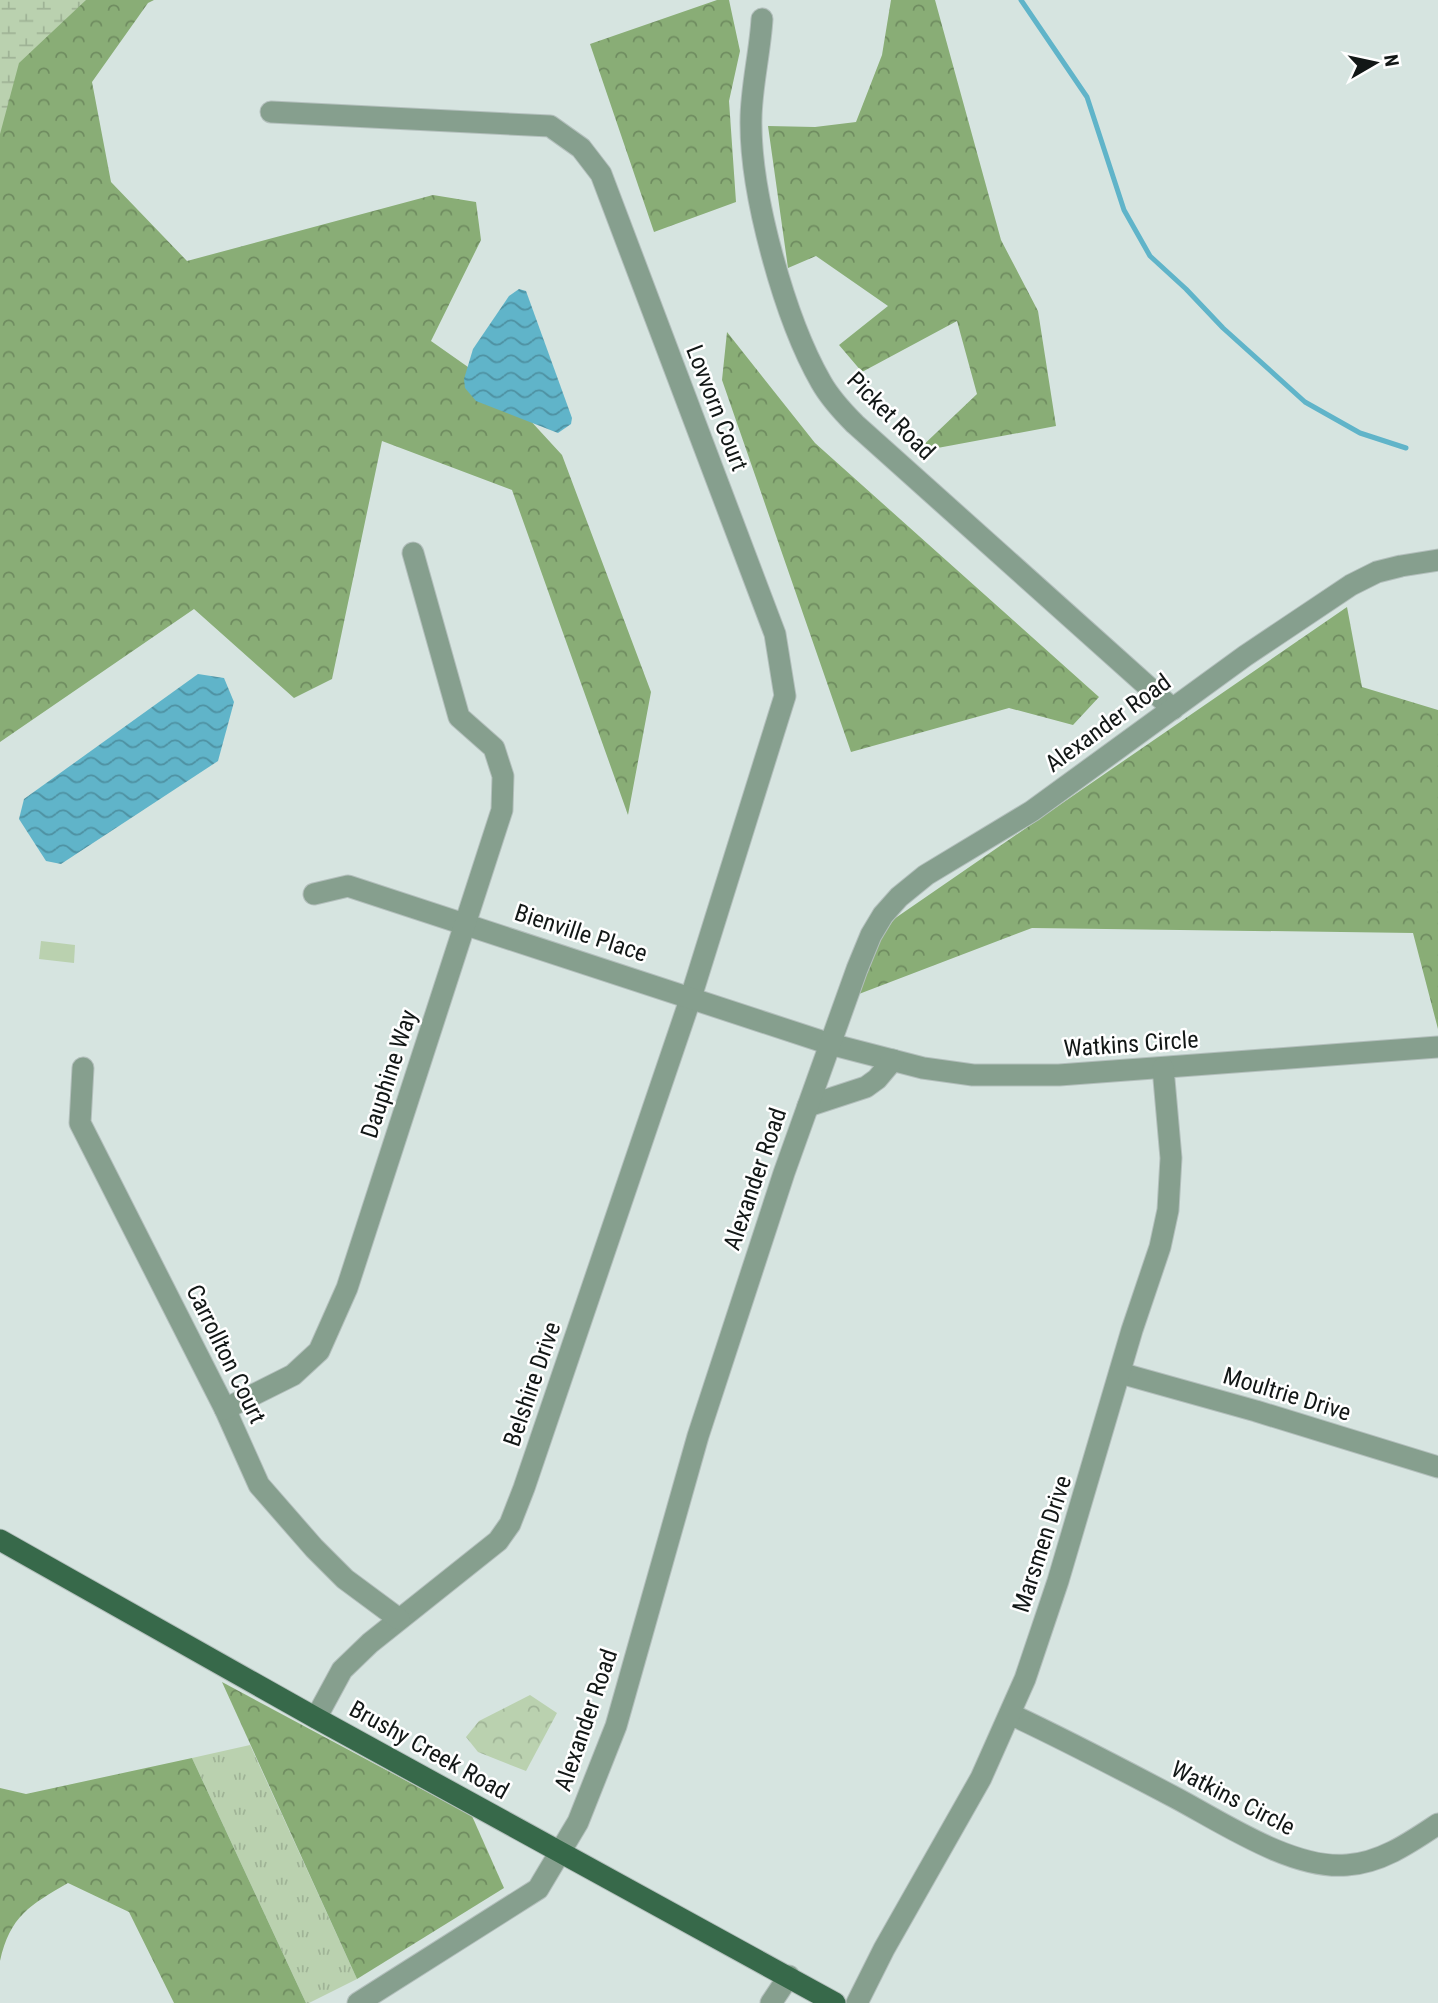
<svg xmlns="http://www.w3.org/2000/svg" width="1438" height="2003" font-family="'Roboto Condensed',sans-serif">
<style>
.grass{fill:url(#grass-tufts)}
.forest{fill:url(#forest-crowns)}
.wetland{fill:url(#wetland-marsh)}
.park{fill:url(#park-crowns)}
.pitch{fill:#bad1af}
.water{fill:url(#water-waves)}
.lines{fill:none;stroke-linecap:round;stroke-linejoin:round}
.stream{stroke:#60b4c9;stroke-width:5}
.minor-casing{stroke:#b3bfbc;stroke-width:23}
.major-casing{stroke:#b3bfbc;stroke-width:23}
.minor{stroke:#869f8e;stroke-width:21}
.major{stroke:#37694a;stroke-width:21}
.labels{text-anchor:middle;stroke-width:5;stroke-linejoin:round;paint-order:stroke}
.street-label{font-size:24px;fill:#121716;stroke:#fff}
</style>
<defs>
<pattern id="grass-tufts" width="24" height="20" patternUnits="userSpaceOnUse" patternTransform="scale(1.75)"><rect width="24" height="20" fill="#bad1af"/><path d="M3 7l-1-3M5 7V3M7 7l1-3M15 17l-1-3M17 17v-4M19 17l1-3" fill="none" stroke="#9fb396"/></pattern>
<pattern id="forest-crowns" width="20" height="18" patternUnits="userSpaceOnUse" patternTransform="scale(1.75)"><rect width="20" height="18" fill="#89ad76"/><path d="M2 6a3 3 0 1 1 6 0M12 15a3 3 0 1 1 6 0" fill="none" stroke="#6f8c60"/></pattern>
<pattern id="wetland-marsh" width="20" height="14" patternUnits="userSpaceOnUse" patternTransform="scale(1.75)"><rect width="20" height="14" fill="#bad1af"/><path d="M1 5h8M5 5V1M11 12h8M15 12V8" fill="none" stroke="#9fb396"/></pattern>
<pattern id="park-crowns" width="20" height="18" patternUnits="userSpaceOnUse" patternTransform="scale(1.75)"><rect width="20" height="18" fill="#bad1af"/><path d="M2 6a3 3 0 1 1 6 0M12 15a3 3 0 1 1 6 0" fill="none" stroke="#9fb396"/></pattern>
<pattern id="water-waves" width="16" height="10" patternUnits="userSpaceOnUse" patternTransform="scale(1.75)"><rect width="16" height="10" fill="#60b4c9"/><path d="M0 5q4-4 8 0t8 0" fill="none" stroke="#4e91a2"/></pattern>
</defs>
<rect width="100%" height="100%" fill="#d6e4e0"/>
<path class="grass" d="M250 1745 357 1979 309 2003H306L192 1758Z"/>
<g class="forest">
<path d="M0 0H154L148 3 92 82 111 182 187 261 433 195 476 202 481 240 431 341 505 393 562 455 651 692 628 815 512 490 382 441 332 679 294 698 194 609 0 742Z"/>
<path d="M717 0H729L740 51 729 101 736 202 654 232 590 44Z"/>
<path d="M891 0H935L1001 240 1038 311 1056 426 916 452 977 394 957 321 862 372 839 345 888 306 816 256 788 268 768 126 815 127 856 122 882 55Z"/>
<path d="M727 332 815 443 1099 697 1073 725 1009 708 851 752 722 380Z"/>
<path d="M1347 607 1362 687 1438 710V1029L1413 933 1032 928 838 1002 894 919Z"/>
<path d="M222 1682 472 1816 504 1888 357 1979Z"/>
<path d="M192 1758 306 2003H174L129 1912 68 1883C30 1905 10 1916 0 1961V1788L26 1794Z"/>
</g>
<path class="wetland" d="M0 0H86L19 63 0 134Z"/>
<path class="park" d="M530 1695 557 1713 526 1771 478 1752 466 1737 479 1721Z"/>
<path class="pitch" d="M41 941 75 945 74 963 39 959Z"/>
<g class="water">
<path d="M519 289 526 291 572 418 571 424 558 433 476 401 465 388 464 379 473 349 509 296Z"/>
<path d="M198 674 224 678 234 702 218 761 61 864 46 861 19 819 24 799Z"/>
</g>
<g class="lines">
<path class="stream" d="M1021 0 1087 97 1124 210 1150 256 1186 289 1223 328 1305 402 1360 433 1406 448"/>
<defs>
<g id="minor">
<path d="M762 19C760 53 751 88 751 120 750 194 785 319 821 382 830 398 842 411 855 424L1173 709"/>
<path d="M271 112 550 126 581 148 601 174 775 634 785 696 691 997 524 1488 510 1524 498 1541 370 1643 342 1670 316 1718"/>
<path d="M314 894 348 886 830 1044 923 1068 973 1075H1059L1438 1047"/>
<path d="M83 1068 80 1123 225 1409 259 1485 314 1548 345 1579 399 1619"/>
<path d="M808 1106 866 1087 877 1079 893 1060"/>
<path d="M1120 1373 1256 1411 1438 1467"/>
<path d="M225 1409 293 1375 319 1351 347 1288 502 810 503 776 494 748 459 717 413 553"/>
<path d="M1010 1714C1066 1740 1121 1769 1176 1798 1223 1823 1293 1870 1347 1865 1381 1863 1411 1842 1438 1824"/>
<path d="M358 2003 538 1889 578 1822 616 1726 698 1436 784 1173 857 969 871 935 883 915 899 897 926 875 1032 811 1245 656 1351 585 1377 572 1401 566 1438 560"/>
<path d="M771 2003 789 1976"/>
<path d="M857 2003 884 1949 981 1778 1025 1679 1058 1581 1132 1330 1160 1247 1168 1210 1171 1158 1163 1068"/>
</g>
<path id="major" d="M0 1540 316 1718 835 2003"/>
</defs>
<use href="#minor" class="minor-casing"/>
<use href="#major" class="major-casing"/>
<use href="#minor" class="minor"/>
<use href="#major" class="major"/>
</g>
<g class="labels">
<g class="street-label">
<text transform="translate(717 408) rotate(69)" y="8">Lovvorn Court</text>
<text transform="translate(891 416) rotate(45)" y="8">Picket Road</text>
<text transform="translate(1108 723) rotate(-36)" y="8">Alexander Road</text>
<text transform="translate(581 933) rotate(18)" y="8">Bienville Place</text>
<text transform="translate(1131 1044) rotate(-4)" y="8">Watkins Circle</text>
<text transform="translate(389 1074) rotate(-72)" y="8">Dauphine Way</text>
<text transform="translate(755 1179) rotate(-71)" y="8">Alexander Road</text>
<text transform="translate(226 1354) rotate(64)" y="8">Carrollton Court</text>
<text transform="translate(532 1384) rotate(-71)" y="8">Belshire Drive</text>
<text transform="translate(1287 1394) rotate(17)" y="8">Moultrie Drive</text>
<text transform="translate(1042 1544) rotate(-72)" y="8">Marsmen Drive</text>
<text transform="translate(586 1720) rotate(-71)" y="8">Alexander Road</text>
<text transform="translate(429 1750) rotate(29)" y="8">Brushy Creek Road</text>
<text transform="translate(1233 1798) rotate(27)" y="8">Watkins Circle</text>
</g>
</g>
<g transform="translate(1375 63) rotate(81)" stroke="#ffffff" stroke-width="5" paint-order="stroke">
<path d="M0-5L12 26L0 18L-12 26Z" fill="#121716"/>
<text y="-10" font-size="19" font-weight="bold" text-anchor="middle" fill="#121716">N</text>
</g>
</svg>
